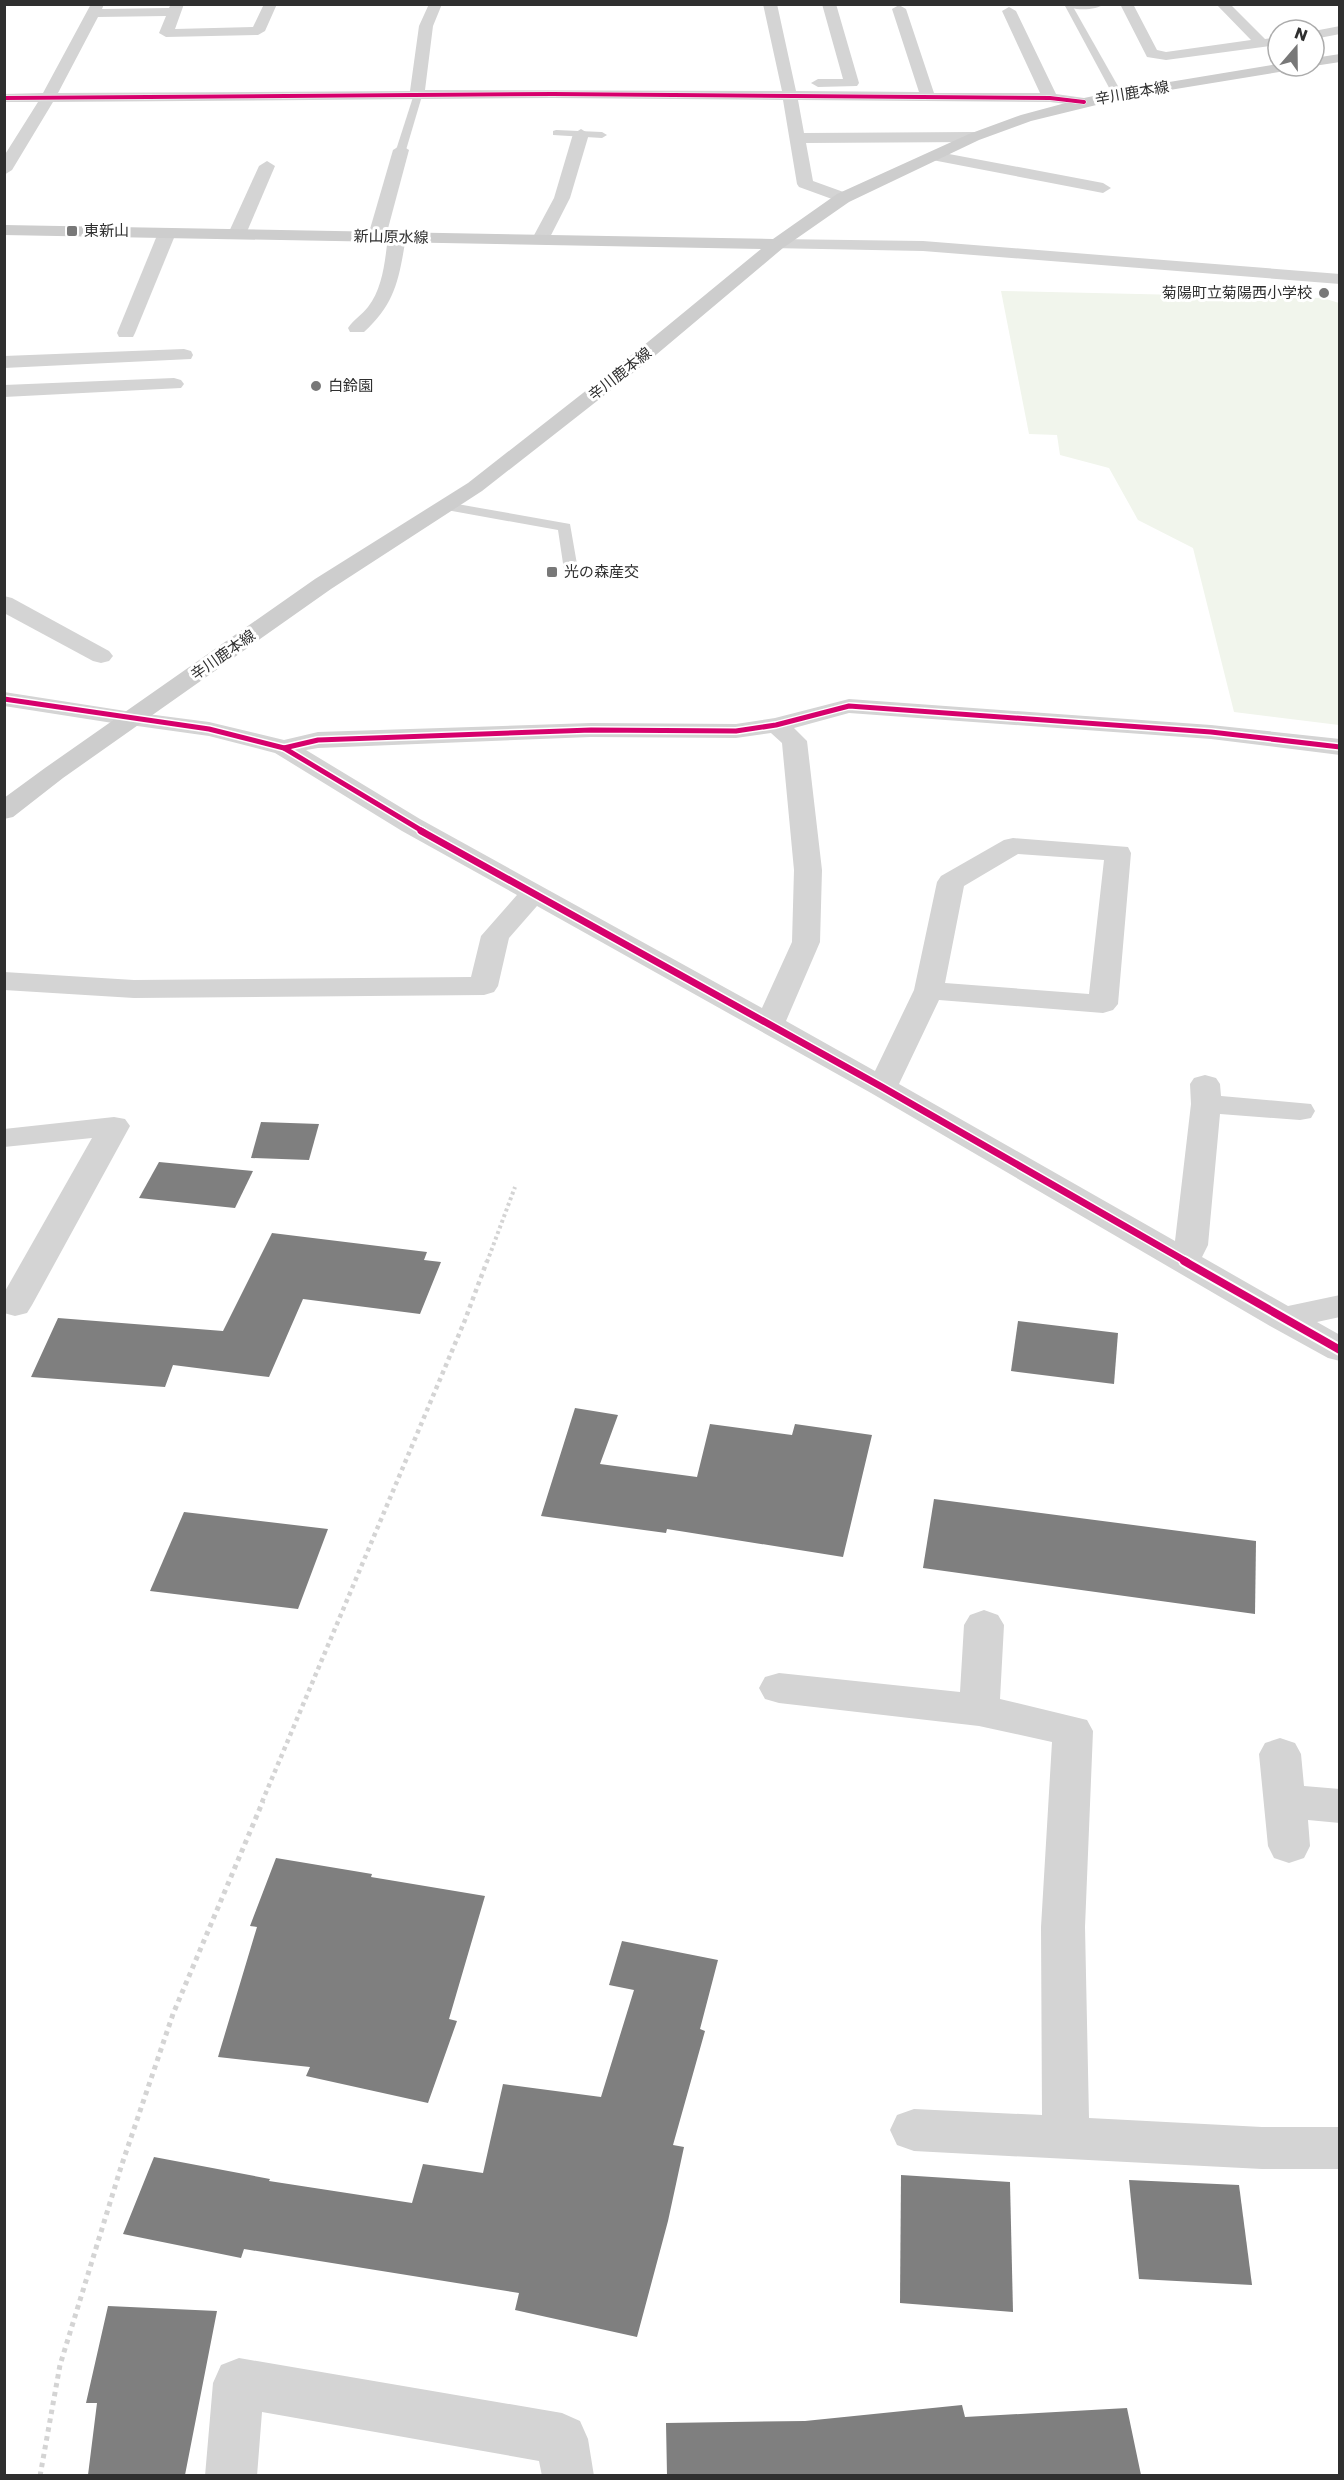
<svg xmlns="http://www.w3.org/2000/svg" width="1344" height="2480" font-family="Poppins,'Noto Sans JP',sans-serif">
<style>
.green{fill:#f1f5ec}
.building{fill:#7f7f7f}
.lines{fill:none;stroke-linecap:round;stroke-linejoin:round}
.path-far2{stroke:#d4d4d4;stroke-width:4;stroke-dasharray:3 3;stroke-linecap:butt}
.path-far1{stroke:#d4d4d4;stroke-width:4.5;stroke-dasharray:4 4;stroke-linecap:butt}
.path{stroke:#d4d4d4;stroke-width:5;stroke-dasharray:4.5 4.5;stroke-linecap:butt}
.service{fill:#d4d4d4;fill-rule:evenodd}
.minor{fill:#d4d4d4;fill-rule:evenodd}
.tertiary{fill:#d4d4d4;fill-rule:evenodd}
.secondary{fill:#cdcdcd;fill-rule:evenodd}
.cycleway-far3-casing{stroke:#fff;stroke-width:5}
.cycleway-far2-casing{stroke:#fff;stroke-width:8}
.cycleway-far1-casing{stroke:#fff;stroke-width:10}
.cycleway-casing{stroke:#fff;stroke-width:12}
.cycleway-far3{stroke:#d6006c;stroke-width:4}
.cycleway-far2{stroke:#d6006c;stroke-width:5}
.cycleway-far1{stroke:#d6006c;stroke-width:7}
.cycleway{stroke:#d6006c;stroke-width:8}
.poi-dot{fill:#787878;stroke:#fff;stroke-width:2}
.labels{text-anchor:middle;stroke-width:6;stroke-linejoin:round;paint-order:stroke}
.far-street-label{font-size:15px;fill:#2f2f2f;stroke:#fff}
.far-poi-label{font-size:15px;fill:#2f2f2f;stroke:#fff;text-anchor:start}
</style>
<rect width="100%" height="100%" fill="#fff"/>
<path class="green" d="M1001 291 1323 298 1339 303V725L1234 712 1193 548 1138 520 1109 468 1060 455 1057 435 1029 434Z"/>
<g class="building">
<path d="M261 1122 319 1124 309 1160 251 1158Z"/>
<path d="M159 1162 253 1171 235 1208 139 1198Z"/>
<path d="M272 1233 427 1252 424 1260 441 1262 420 1314 303 1299 269 1377 173 1365 165 1387 31 1377 58 1318 223 1331Z"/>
<path d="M1018 1321 1118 1333 1114 1384 1011 1371Z"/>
<path d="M575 1408 618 1415 600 1464 697 1477 710 1424 792 1435 795 1424 872 1435 843 1557 667 1529 666 1533 541 1516Z"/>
<path d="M934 1499 1256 1541 1255 1614 923 1568Z"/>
<path d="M184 1512 328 1529 298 1609 150 1591Z"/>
<path d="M276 1858 372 1874 371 1877 485 1896 449 2019 457 2021 428 2103 306 2076 310 2067 218 2057 257 1927 250 1926Z"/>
<path d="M622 1941 718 1960 700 2029 705 2031 673 2145 684 2147 668 2221 637 2337 515 2310 519 2293 244 2249 241 2258 123 2234 154 2157 270 2179 269 2181 412 2203 423 2164 483 2173 503 2084 601 2097 634 1990 609 1985Z"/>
<path d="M901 2175 1010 2182 1013 2312 900 2303Z"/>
<path d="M1129 2180 1239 2185 1252 2285 1139 2279Z"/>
<path d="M108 2306 217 2311 185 2475H88L97 2403H86Z"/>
<path d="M962 2405 965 2417 1127 2408 1141 2475H667L666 2423 805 2421Z"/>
</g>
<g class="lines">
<path class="path-far2" d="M487 1262 515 1187"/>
<path class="path-far1" d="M262 1802 465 1320 487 1261"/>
<path class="path" d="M40 2476 60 2365 121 2167 173 2014 263 1801"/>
<g class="service">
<path d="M1064 4 1072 5 1123 95 1121 97 1113 95Z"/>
<path d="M414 94 422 96 406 150 401 153 396 150Z"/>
<path d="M556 130 602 132 607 135 602 138 553 135V131Z"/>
<path d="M446 502 570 524 578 570 571 574 564 570 558 530 441 509 439 506Z"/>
</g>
<g class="minor">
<path d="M91 4H104L102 9 169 8 171 4H184L175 29 253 27 264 4H277L265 31 258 35 166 37 159 33 166 16 98 17 58 93 410 91 419 26 429 4H442L433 26 425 90 782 91 763 4H777L796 91 919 92 892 9 899 5 906 9 934 93H1040L1002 11 1009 7 1016 11 1056 94 1084 98 1091 102 1084 106 1050 102 798 100 804 133 974 132 982 137 974 142 806 143 813 181 849 194 851 198 849 202 843 203 799 187 797 184 783 100 553 98 53 102 12 170 4 175V156L38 102H4V94L43 93Z"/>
<path d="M822 4H836L859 83 857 86 818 87 811 83 818 79H843Z"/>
<path d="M1062 4H1104C1096 11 1070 11 1062 4Z"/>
<path d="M1120 4H1133L1157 50 1166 52 1251 40 1216 4H1230L1265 39 1278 37V45L1166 60 1147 57Z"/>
<path d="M1340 26V34L1314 39V31Z"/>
<path d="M581 129 589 134 570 198 547 243H535L532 239 554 198 573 134Z"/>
<path d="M401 145 409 150 386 236 383 240H371L368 236 393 150Z"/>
<path d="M933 151 1103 183 1111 188 1103 193 927 159 925 156Z"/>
<path d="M267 161 275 166 246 234 243 238H231L228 234 259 166Z"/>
<path d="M167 228 173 229 176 233 135 333 133 337H119L117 333 158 233 161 229Z"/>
<path d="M397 232 403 233 406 237C399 278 396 303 364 332H350L348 328C353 320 362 315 368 307 383 288 385 260 388 237L391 233Z"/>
<path d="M184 349 191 351 193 355 191 359 4 368V356Z"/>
<path d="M174 378 181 380 184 384 181 388 4 397V385Z"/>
<path d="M4 596 12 598 109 651 113 656 109 661 101 663 93 661 4 613Z"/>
<path d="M849 699 1211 725 1340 739V755L1211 739 849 713 794 728 807 741 822 870 820 942 786 1021 875 1071 914 990 937 882 941 876 1004 840 1013 838 1128 847 1131 853 1118 1004 1113 1010 1103 1013 939 1000 899 1084 1175 1241 1191 1104 1190 1084 1194 1078 1205 1075 1216 1078 1220 1084 1221 1096 1311 1104 1315 1111 1311 1118 1300 1120 1220 1114 1208 1245 1202 1257 1288 1306 1340 1295V1317L1317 1322 1340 1335V1361L1328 1358 1270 1326 871 1093 537 906 509 938 498 986 494 992 484 995 134 998 4 990V972L134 980 471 977 481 936 517 895 402 831 275 753 209 736 123 724 120 719 123 714 132 712 209 722 284 740 318 732 591 723 736 724 775 718ZM771 733 782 743 794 870 792 942 762 1008 420 819 306 750 318 748 591 737 736 738ZM1018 854 1104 860 1089 994 945 983 964 886Z"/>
<path d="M114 1117 125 1119 130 1126 32 1305 27 1313 15 1316 4 1313V1293L92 1138 4 1147V1129Z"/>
<path d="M984 1610 998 1615 1004 1625 1000 1699 1087 1720 1093 1731 1085 1927 1089 2118 1262 2127H1340V2169H1262L914 2151 897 2145 890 2130 897 2115 914 2109 1042 2115 1041 1927 1052 1742 979 1726 779 1703 765 1699 759 1688 765 1677 779 1673 960 1692 964 1625 970 1615Z"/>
<path d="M1280 1738 1295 1743 1301 1754 1304 1786 1340 1789V1823L1308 1820 1310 1846 1304 1858 1289 1863 1274 1858 1268 1846 1259 1754 1265 1743Z"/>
<path d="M239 2358 562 2413 580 2421 588 2439 594 2476H542L539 2461 262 2412 257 2476H205L213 2383 221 2365Z"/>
</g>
<g class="tertiary">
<path d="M777 239 923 241 1340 274V284L923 251 771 248 768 244 771 240Z"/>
<path d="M4 692 132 712 141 714 144 719 141 724 132 726 4 706Z"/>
</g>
<g class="secondary">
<path d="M1340 54V62L1314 66H1313L1314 58Z"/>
<path d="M1278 64V66H1298L1291 70 1133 96 1031 121 979 140 849 202 783 248 657 354 482 491 331 589 63 778 13 817 4 819V798L45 768 315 579 468 483 643 346 761 249 4 235V225L773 239 837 194 969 134 1021 115 1084 98 1133 88Z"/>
</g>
<defs>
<path id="cycleway-far3" d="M4 98 553 94 1050 98 1084 102"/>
<g id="cycleway-far2">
<path d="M4 699 209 729 284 748 424 832"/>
<path d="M284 748 318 740 591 730 736 731 776 725 849 706 1211 732 1340 747"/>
</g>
<path id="cycleway-far1" d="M421 831 882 1087 1187 1262"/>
<path id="cycleway" d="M1184 1261 1340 1350"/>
</defs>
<use href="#cycleway-far3" class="cycleway-far3-casing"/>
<use href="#cycleway-far2" class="cycleway-far2-casing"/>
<use href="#cycleway-far1" class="cycleway-far1-casing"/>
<use href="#cycleway" class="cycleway-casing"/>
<use href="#cycleway-far3" class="cycleway-far3"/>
<use href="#cycleway-far2" class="cycleway-far2"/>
<use href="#cycleway-far1" class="cycleway-far1"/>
<use href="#cycleway" class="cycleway"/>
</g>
<g class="poi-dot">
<rect x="66" y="225" width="12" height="12" rx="3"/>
<circle cx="1324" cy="293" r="6"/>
<circle cx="316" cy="386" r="6"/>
<rect x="546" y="566" width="12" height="12" rx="3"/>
</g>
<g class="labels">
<g class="far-street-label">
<text transform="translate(1132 93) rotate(-10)" y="5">辛川鹿本線</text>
<text transform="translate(391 237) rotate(1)" y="5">新山原水線</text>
<text transform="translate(620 374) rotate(-38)" y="5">辛川鹿本線</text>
<text transform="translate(223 655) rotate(-35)" y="5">辛川鹿本線</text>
</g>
<g class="far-poi-label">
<text x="84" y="236">東新山</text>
<text x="1312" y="298" text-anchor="end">菊陽町立菊陽西小学校</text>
<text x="328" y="391">白鈴園</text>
<text x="564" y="577">光の森産交</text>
</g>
</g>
<rect width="1344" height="2480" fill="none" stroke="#2f2f2f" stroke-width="12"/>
<g transform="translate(1296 48) rotate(20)"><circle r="28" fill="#ffffff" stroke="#acacac" stroke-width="1.5"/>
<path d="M0-4.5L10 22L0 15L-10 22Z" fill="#787878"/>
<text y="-9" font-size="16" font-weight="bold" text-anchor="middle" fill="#2f2f2f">N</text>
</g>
</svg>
